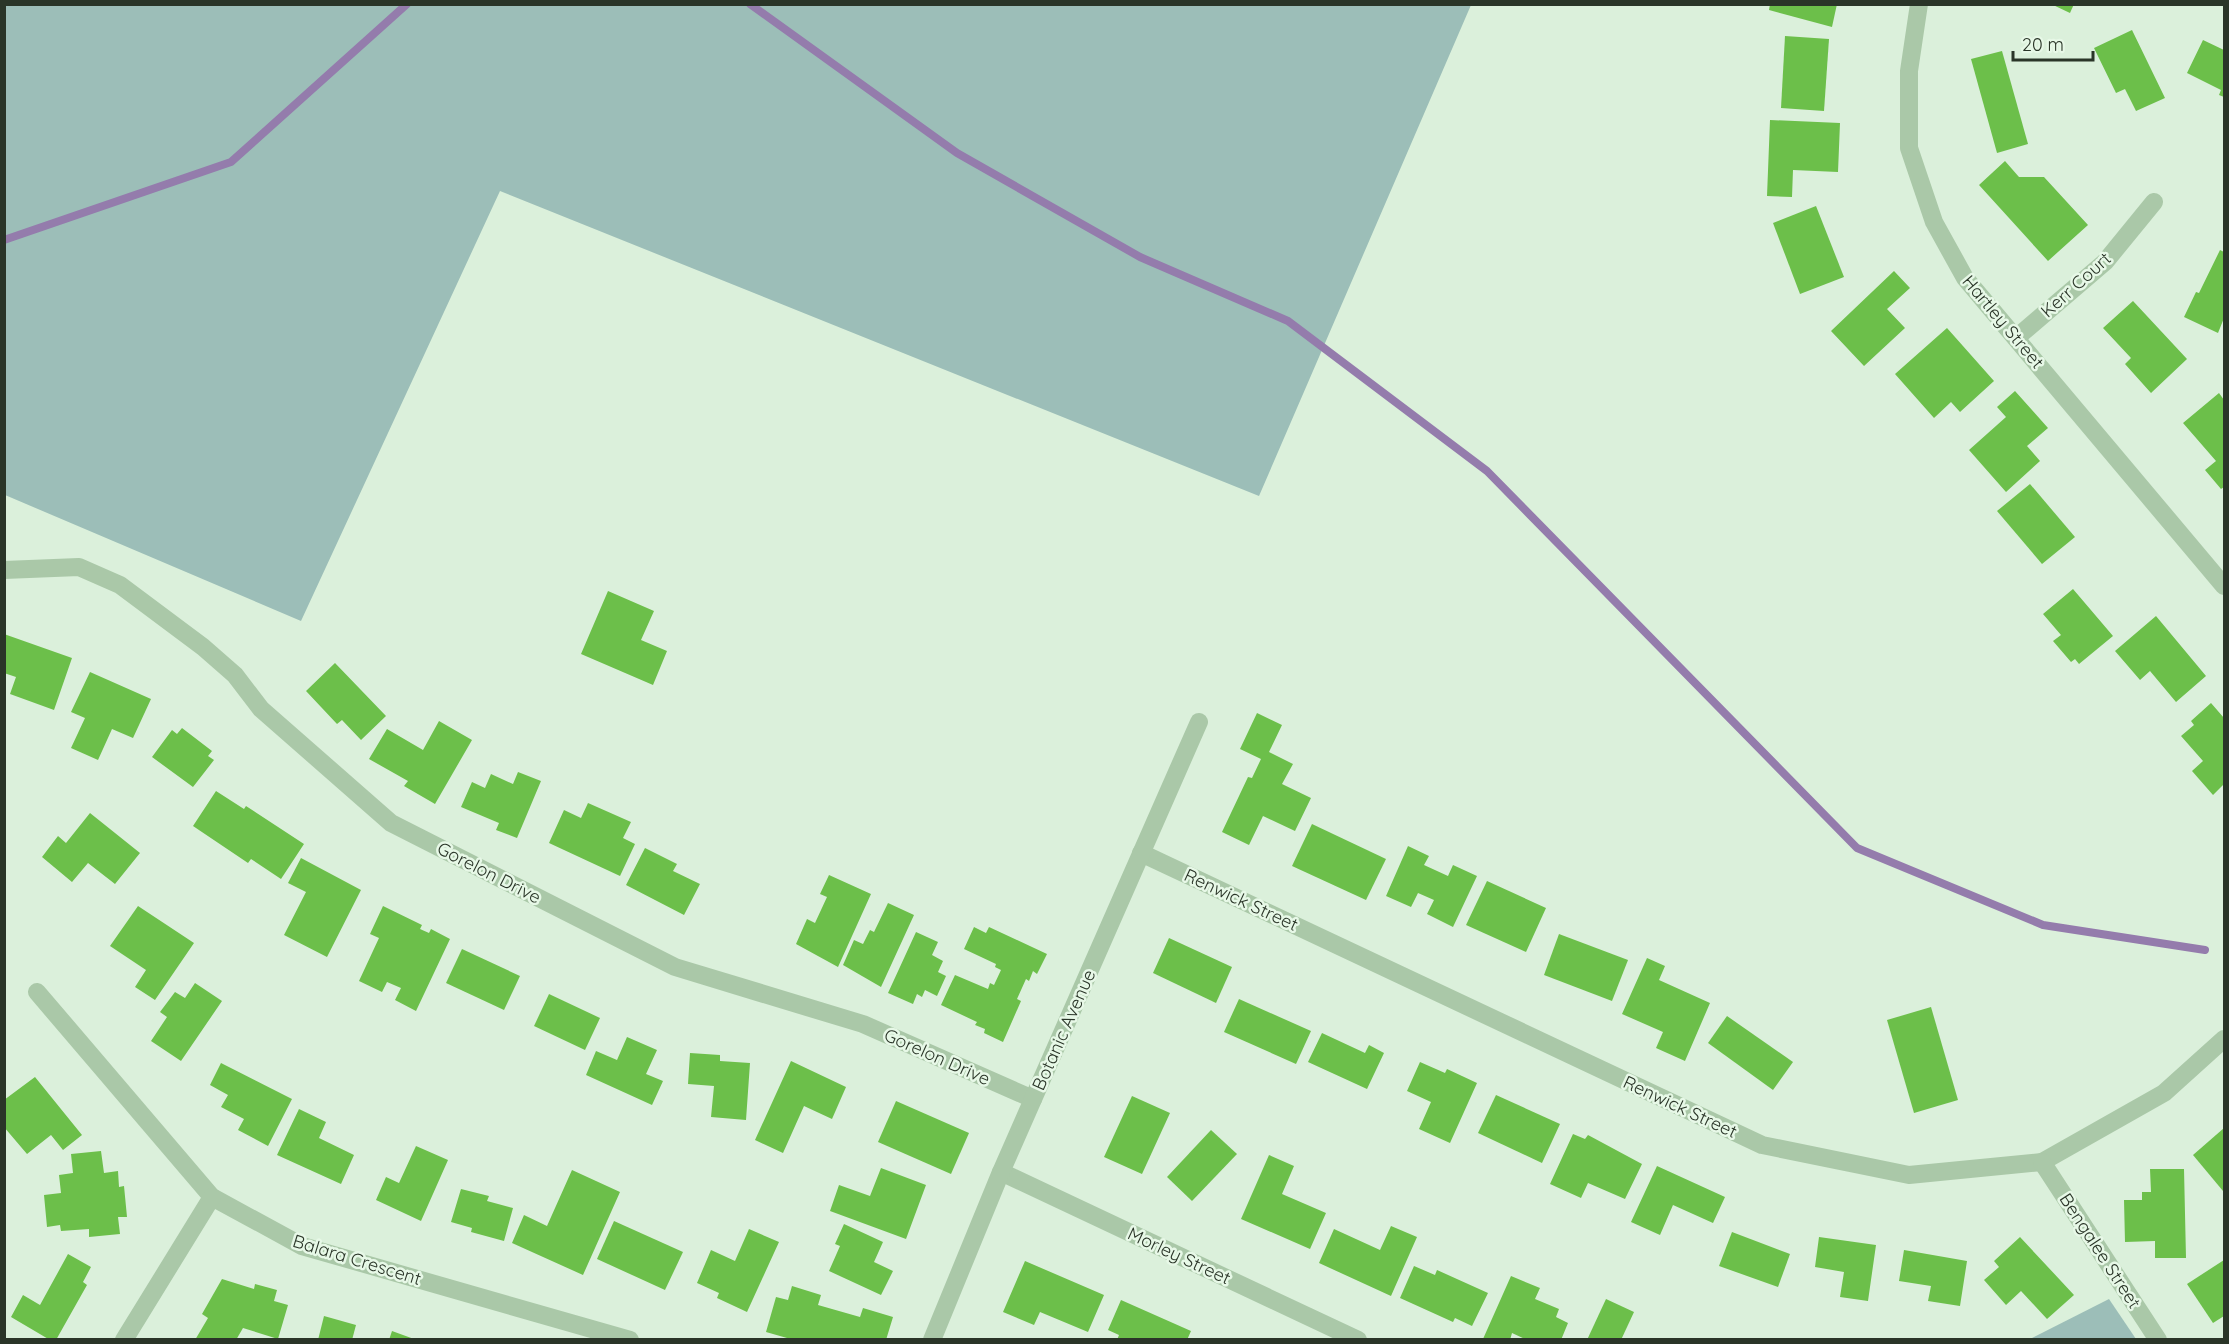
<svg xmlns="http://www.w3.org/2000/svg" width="2229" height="1344" font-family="Quicksand,sans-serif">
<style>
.green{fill:#9cbeb8}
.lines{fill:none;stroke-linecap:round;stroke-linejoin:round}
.stream{stroke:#947cac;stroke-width:8}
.building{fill:#6cbf4a}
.minor{stroke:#aac8a8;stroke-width:18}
.labels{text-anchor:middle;stroke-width:5;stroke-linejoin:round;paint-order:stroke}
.street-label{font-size:18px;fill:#2a3528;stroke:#e7f8e7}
</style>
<rect width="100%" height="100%" fill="#dbf0db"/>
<g class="green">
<path d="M5 4H1471V5L1259 496 500 191 301 621 5 495Z"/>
<path d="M2109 1299 2136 1339H2030Z"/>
</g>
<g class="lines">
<g class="stream">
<path d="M750 4 957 153 1140 257 1288 321 1487 471 1857 848 2043 925 2205 950"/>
<path d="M4 240 231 162 407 4"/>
</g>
</g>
<g class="building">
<path d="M1770 4H1837L1832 27 1769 10Z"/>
<path d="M2051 4H2074L2070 13Z"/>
<path d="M2132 30 2165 98 2136 111 2125 89 2116 93 2094 48Z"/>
<path d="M1785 36 1829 39 1824 111 1781 108Z"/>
<path d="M2203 40 2224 50V97L2219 95 2221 90 2187 73Z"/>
<path d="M2002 51 2028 144 1997 153 1971 59Z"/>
<path d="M1770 120 1840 123 1838 172 1793 170 1792 197 1767 196Z"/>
<path d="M2005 161 2019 177H2044L2088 225 2048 261 1979 185Z"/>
<path d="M1816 206 1844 277 1800 294 1773 223Z"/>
<path d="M2220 250 2224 252V318L2218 333 2184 317 2196 292 2199 293Z"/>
<path d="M1894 271 1910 288 1887 309 1905 328 1864 366 1831 331Z"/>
<path d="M2133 301 2187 359 2151 393 2125 364 2131 358 2103 328Z"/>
<path d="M1947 328 1994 381 1960 412 1951 402 1934 418 1895 374Z"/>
<path d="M2015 391 2048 428 2027 446 2040 461 2006 492 1969 450 2006 417 1997 407Z"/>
<path d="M2219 393 2224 400V487L2221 489 2205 470 2216 461 2183 423Z"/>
<path d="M2030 484 2075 537 2042 564 1997 511Z"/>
<path d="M2073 589 2113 636 2079 664 2075 659 2071 662 2053 641 2061 635 2043 614Z"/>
<path d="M608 591 654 611 641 640 667 651 653 685 581 654Z"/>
<path d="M2156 616 2206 676 2176 702 2150 671 2140 680 2115 651Z"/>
<path d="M4 634 72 658 54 710 10 694 16 677 4 673Z"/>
<path d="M335 663 386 716 361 740 342 720 337 724 306 691Z"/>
<path d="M90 672 151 699 133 738 112 729 98 760 71 748 85 718 71 712Z"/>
<path d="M2211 703 2224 718V784L2213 795 2192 771 2203 761 2181 736 2194 725 2191 721Z"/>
<path d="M1257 713 1282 725 1269 752 1293 764 1282 784 1311 798 1295 831 1263 816 1249 845 1222 832 1248 777 1252 778 1261 759 1240 749Z"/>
<path d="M439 721 472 740 435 804 404 786 408 781 369 759 387 729 423 750Z"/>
<path d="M182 728 212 751 208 756 214 760 193 787 152 757 172 730 177 734Z"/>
<path d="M518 772 541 781 517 838 496 830 499 823 461 807 472 782 485 788 491 774 513 784Z"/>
<path d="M216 791 244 809 246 806 304 844 281 879 251 859 248 863 193 826Z"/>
<path d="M588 803 631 822 623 838 635 844 620 876 549 843 564 810 581 818Z"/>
<path d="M90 813 140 853 115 884 88 863 72 882 42 857 58 836 66 843Z"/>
<path d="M1312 824 1386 859 1366 900 1292 866Z"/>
<path d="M1408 846 1429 856 1424 865 1448 876 1453 865 1477 876 1453 927 1427 914 1434 900 1418 893 1411 907 1386 896Z"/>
<path d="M645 848 677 864 673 871 700 884 684 915 626 885Z"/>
<path d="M301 858 361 890 327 957 284 935 306 892 288 883Z"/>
<path d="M829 875 871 894 838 967 796 944 807 919 815 923 827 897 820 894Z"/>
<path d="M1487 881 1546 908 1526 952 1466 925Z"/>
<path d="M888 903 914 915 881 987 843 965 854 940 863 944 870 930 874 932Z"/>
<path d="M138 906 194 943 155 1000 135 987 146 970 110 946Z"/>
<path d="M383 906 422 925 420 929 429 933 431 929 450 939 416 1011 395 1000 401 988 387 982 382 992 359 981 379 938 370 934Z"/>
<path d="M974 927 986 933 989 927 1047 954 1037 974 1033 971 1029 981 1026 979 1017 999 1021 1001 1003 1042 984 1033 985 1029 975 1025 977 1022 941 1005 955 975 988 989 990 983 994 985 1001 970 995 967 996 964 964 949Z"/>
<path d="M916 932 938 942 932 955 943 961 938 972 946 976 937 996 925 990 922 997 917 994 913 1004 888 993Z"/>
<path d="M1559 934 1628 960 1612 1001 1544 975Z"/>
<path d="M1169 938 1232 967 1216 1003 1153 973Z"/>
<path d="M462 949 520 976 504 1010 446 983Z"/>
<path d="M1647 958 1665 966 1659 980 1710 1003 1685 1061 1656 1048 1663 1032 1622 1014Z"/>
<path d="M195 983 222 1001 181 1061 151 1041 167 1017 160 1012 175 992 185 998Z"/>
<path d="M549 994 600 1018 585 1050 534 1026Z"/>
<path d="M1239 999 1311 1031 1296 1064 1224 1032Z"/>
<path d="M1931 1007 1958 1100 1914 1113 1887 1020Z"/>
<path d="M1727 1016 1793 1062 1773 1090 1708 1043Z"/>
<path d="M1322 1033 1365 1053 1369 1045 1384 1053 1367 1089 1308 1062Z"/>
<path d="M627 1037 657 1050 646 1074 663 1081 652 1105 586 1075 596 1051 617 1060Z"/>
<path d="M690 1053 720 1055V1061L750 1063 746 1120 711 1117 714 1086 688 1084Z"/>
<path d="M791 1061 846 1087 832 1119 804 1106 783 1153 755 1140Z"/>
<path d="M1420 1062 1445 1073 1447 1069 1477 1083 1450 1143 1419 1129 1431 1102 1407 1091Z"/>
<path d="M221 1063 292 1099 268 1146 238 1130 244 1119 221 1107 228 1095 210 1085Z"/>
<path d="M35 1077 82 1135 63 1150 51 1135 27 1154 4 1127V1100Z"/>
<path d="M1496 1095 1560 1124 1542 1163 1478 1133Z"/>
<path d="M1132 1096 1170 1113 1142 1174 1104 1157Z"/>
<path d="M896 1101 969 1133 951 1174 878 1142Z"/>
<path d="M299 1109 326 1122 319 1138 354 1155 341 1184 277 1155Z"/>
<path d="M2224 1128V1189L2223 1191 2193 1155Z"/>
<path d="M1211 1130 1237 1154 1192 1201 1167 1177Z"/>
<path d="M1573 1134 1585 1139 1588 1135 1642 1164 1625 1199 1588 1183 1581 1198 1550 1184Z"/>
<path d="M416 1146 448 1160 421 1221 376 1200 386 1177 399 1183Z"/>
<path d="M101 1151 104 1173 118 1171 119 1187 124 1186 127 1217H118L120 1234 89 1237V1229L61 1231 60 1225 47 1227 44 1195 61 1193 59 1175 73 1173 71 1154Z"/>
<path d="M1269 1155 1294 1166 1282 1194 1326 1213 1310 1249 1241 1219Z"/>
<path d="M1657 1166 1725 1197 1713 1223 1673 1205 1660 1235 1631 1222Z"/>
<path d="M881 1168 926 1185 906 1239 830 1211 839 1185 870 1196Z"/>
<path d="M2150 1169H2184L2186 1258H2155V1241L2125 1242 2124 1200H2142V1192H2151Z"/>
<path d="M572 1170 620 1192 583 1275 512 1243 524 1215 547 1226Z"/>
<path d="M461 1189 489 1196 487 1201 513 1208 504 1241 471 1232 472 1228 451 1222Z"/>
<path d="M614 1221 683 1252 665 1290 597 1259Z"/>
<path d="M844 1224 883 1242 874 1262 893 1271 881 1295 829 1271 840 1246 835 1244Z"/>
<path d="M1391 1226 1417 1237 1391 1296 1319 1263 1334 1229 1380 1250Z"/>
<path d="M749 1229 779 1242 747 1312 717 1298 719 1293 697 1283 711 1250 735 1261Z"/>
<path d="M1732 1232 1790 1254 1778 1287 1719 1266Z"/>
<path d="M1819 1237 1876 1245 1868 1301 1840 1297 1844 1272 1815 1267Z"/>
<path d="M2020 1237 2074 1295 2047 1319 2021 1291 2006 1305 1984 1280 1999 1267 1994 1261Z"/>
<path d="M1904 1250 1967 1261 1960 1306 1928 1301 1931 1286 1899 1281Z"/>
<path d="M68 1254 91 1267 83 1282 87 1285 56 1340H50L11 1317 23 1295 40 1305Z"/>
<path d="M2224 1260V1316L2213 1323 2187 1284Z"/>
<path d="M1025 1261 1104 1295 1088 1332 1040 1312 1034 1325 1003 1312Z"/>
<path d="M1414 1266 1435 1275 1437 1270 1488 1293 1472 1326 1455 1318 1453 1322 1400 1298Z"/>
<path d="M1511 1276 1540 1288 1535 1299 1559 1309 1556 1317 1568 1323 1561 1340H1527L1512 1333 1510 1340 1483 1339Z"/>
<path d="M222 1279 254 1289 255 1284 277 1290 274 1301 288 1305 278 1339 243 1328 236 1340H195L208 1318 202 1314Z"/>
<path d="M792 1286 821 1295 818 1305 860 1317 863 1308 893 1317 886 1340H794L766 1332 776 1297 788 1300Z"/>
<path d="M1606 1299 1634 1312 1621 1340H1587Z"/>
<path d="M1121 1300 1191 1331 1187 1340H1117L1119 1335 1108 1330Z"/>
<path d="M324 1316 356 1325 352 1340H318Z"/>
<path d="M392 1331 414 1339 413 1340H389Z"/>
</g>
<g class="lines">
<g class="minor">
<path d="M1919 4 1909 71V148L1934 222 1965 278 2224 586"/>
<path d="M2016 338 2105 262 2154 202"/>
<path d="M4 570 79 567 120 585 203 647 235 675 261 709 391 823 675 967 863 1024 1033 1099"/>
<path d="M1141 853 1762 1145 1909 1175 2042 1162 2164 1093 2224 1039"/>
<path d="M37 992 212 1197 302 1246 630 1340"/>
<path d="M2042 1162 2158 1340"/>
<path d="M1001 1172 1358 1340"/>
<path d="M124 1340 212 1197"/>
<path d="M932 1340 1001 1172 1199 722"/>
</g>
</g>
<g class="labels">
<g class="street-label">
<text transform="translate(2076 285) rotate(-42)" y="6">Kerr Court</text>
<text transform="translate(2003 322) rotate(50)" y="6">Hartley Street</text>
<text transform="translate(489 873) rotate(27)" y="6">Gorelon Drive</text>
<text transform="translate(1241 900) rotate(25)" y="6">Renwick Street</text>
<text transform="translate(1064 1030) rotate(-66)" y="6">Botanic Avenue</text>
<text transform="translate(937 1057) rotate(24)" y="6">Gorelon Drive</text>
<text transform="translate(1680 1107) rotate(25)" y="6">Renwick Street</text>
<text transform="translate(2100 1251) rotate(57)" y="6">Bengalee Street</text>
<text transform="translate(1179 1256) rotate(25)" y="6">Morley Street</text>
<text transform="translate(357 1260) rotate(17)" y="6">Balara Crescent</text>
</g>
</g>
<rect width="2229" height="1344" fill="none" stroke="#2a3528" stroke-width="12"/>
<path d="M2013 51v9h80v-9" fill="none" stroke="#2a3528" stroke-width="3"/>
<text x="2022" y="51" font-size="18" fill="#2a3528" stroke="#e7f8e7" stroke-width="4.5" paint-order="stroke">20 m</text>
</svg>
